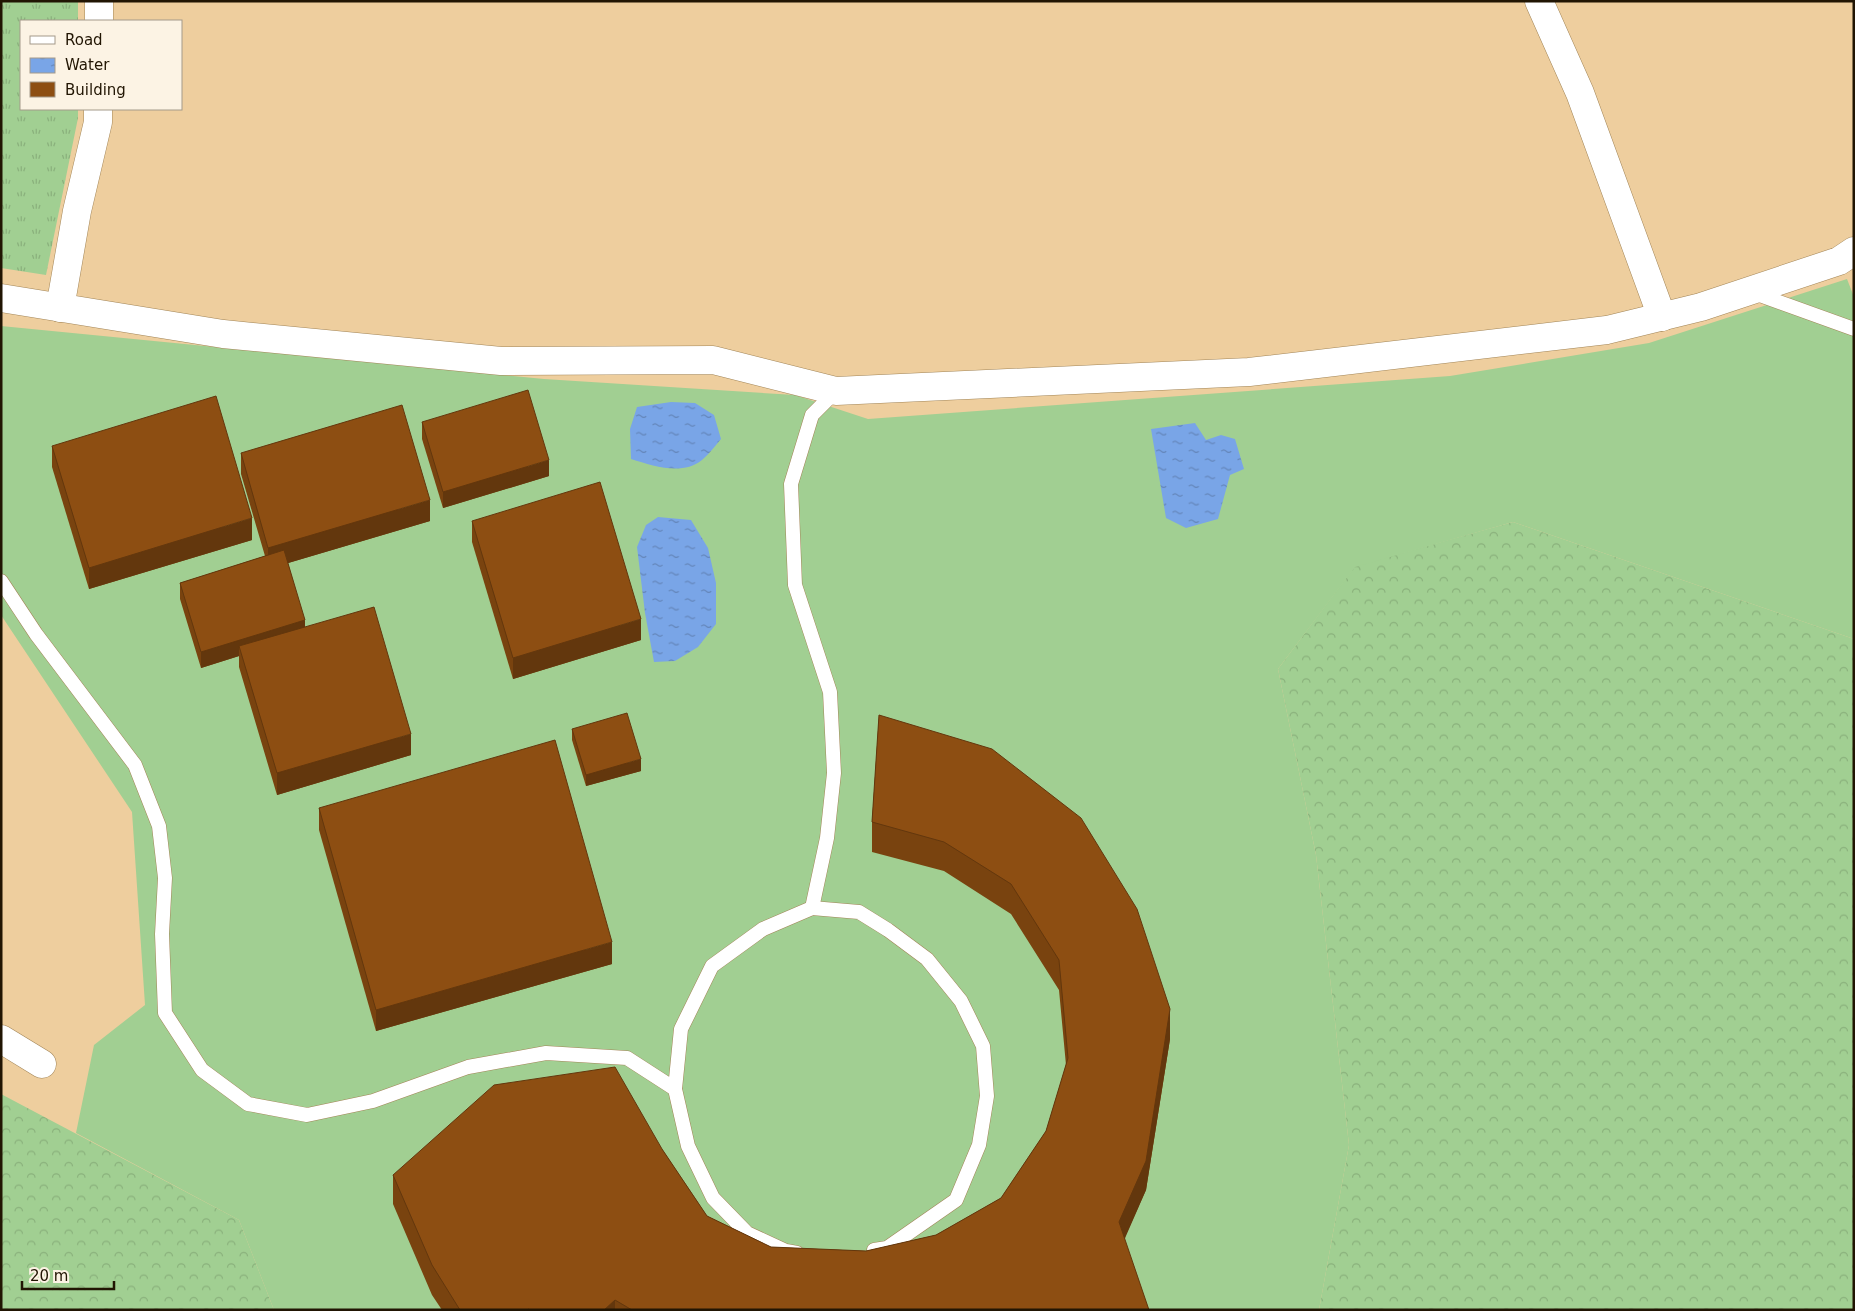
<svg xmlns="http://www.w3.org/2000/svg" width="1855" height="1311" font-family="'DejaVu Sans',sans-serif">
<style>
.grass{fill:url(#grass-tufts)}
.forest{fill:url(#forest-crowns)}
.garden{fill:#a1cf92}
.water{fill:url(#water-ripples)}
.lines{fill:none;stroke-linecap:round;stroke-linejoin:round}
.lane-casing{stroke:#a28557;stroke-width:15}
.street-casing{stroke:#a28557;stroke-width:29}
.lane{stroke:#fff;stroke-width:14}
.street{stroke:#fff;stroke-width:28}
.wall{fill:#79430f}
.shaded-wall{fill:#63370d}
.building{fill:#8d4e12;stroke:#63370d}
</style>
<defs>
<pattern id="grass-tufts" width="24" height="20" patternUnits="userSpaceOnUse" patternTransform="scale(1.25)"><rect width="24" height="20" fill="#a1cf92"/><path d="M3 7l-1-3M5 7V3M7 7l1-3M15 17l-1-3M17 17v-4M19 17l1-3" fill="none" stroke="#8ab17c"/></pattern>
<pattern id="forest-crowns" width="20" height="18" patternUnits="userSpaceOnUse" patternTransform="scale(1.25)"><rect width="20" height="18" fill="#a1cf92"/><path d="M2 6a3 3 0 1 1 6 0M12 15a3 3 0 1 1 6 0" fill="none" stroke="#8ab17c"/></pattern>
<pattern id="water-ripples" width="26" height="14" patternUnits="userSpaceOnUse" patternTransform="scale(1.25)"><rect width="26" height="14" fill="#79a5e7"/><path d="M2 4q2-2 4 0t4 0M15 11q2-2 4 0t4 0" fill="none" stroke="#6385b9"/></pattern>
</defs>
<rect width="100%" height="100%" fill="#eece9e"/>
<path class="grass" d="M1 1H78V21H21V109H78V118L46 275 1 268Z"/>
<g class="forest">
<path d="M1513 522 1854 639V1310H1319L1349 1145 1316 855 1278 669 1355 566Z"/>
<path d="M1 1094 239 1220 274 1310H1Z"/>
</g>
<path class="garden" d="M1847 279 1854 297V639L1513 522 1355 567 1278 669 1316 855 1349 1145 1319 1310H274L239 1220 76 1133 94 1045 145 1005 132 812 1 615V326L544 379 795 395 868 419 1450 376 1649 343Z"/>
<g class="water">
<path d="M671 402 695 403 714 415 721 439C715 446 709 454 702 460 682 476 654 466 631 459L630 429 637 407Z"/>
<path d="M1195 423 1206 440 1221 435 1235 439 1244 469 1230 475 1218 519 1186 528 1166 518 1151 429Z"/>
<path d="M658 517 691 520 708 548 716 583V624L698 647 675 661 654 662 645 613 637 547 646 525Z"/>
</g>
<g class="lines">
<defs>
<g id="lane">
<path d="M1754 293 1854 329"/>
<path d="M1 581 36 634 135 765 159 826 165 878 162 934 165 1013 202 1070 248 1104 307 1115 373 1101 468 1067 546 1053 627 1058 675 1089 681 1029 712 966 763 929 812 908 827 838 834 773 830 692 795 585 791 484 812 415 836 391"/>
<path d="M812 908 859 912 888 930 927 959 961 1001 983 1046 987 1096 979 1145 956 1200 887 1248 874 1250"/>
<path d="M675 1089 688 1146 713 1198 747 1233 786 1251 797 1253"/>
</g>
<g id="street">
<path d="M99 1V21"/>
<path d="M1539 1 1580 93 1662 317"/>
<path d="M1 298 223 334 501 361 713 360 836 391 1249 372 1607 330 1701 307 1839 261 1854 251"/>
<path d="M60 308 77 211 98 122V109"/>
<path d="M1 1039 42 1064"/>
</g>
</defs>
<use href="#lane" class="lane-casing"/>
<use href="#street" class="street-casing"/>
<use href="#lane" class="lane"/>
<use href="#street" class="street"/>
</g>
<g class="wall">
<path d="M422 422 549 476 443 508 422 439Z"/>
<path d="M52 446 252 540 89 589 52 467Z"/>
<path d="M241 453 430 521 288 563 305 627 411 755 277 795 239 667V656L201 668 180 599V583L265 556 241 474Z"/>
<path d="M472 521 641 640 513 679 472 542Z"/>
<path d="M879 715 1170 1039 1146 1190 1124 1239 1149 1310H442L432 1295 393 1204V1175L662 1149 707 1216 771 1247 866 1251 936 1235 1001 1198 1046 1131 1066 1065 1059 990 1011 914 944 871 872 852V822Z"/>
<path d="M572 729 641 771 586 786 572 740Z"/>
<path d="M319 808 612 964 376 1031 319 830Z"/>
</g>
<g class="shaded-wall">
<path d="M549 460V476L443 508V492Z"/>
<path d="M430 500V521L268 569V548Z"/>
<path d="M252 518V540L89 589V568Z"/>
<path d="M641 619V640L513 679V658Z"/>
<path d="M305 620V636L239 646V656L201 668V652Z"/>
<path d="M411 734V755L277 795V773Z"/>
<path d="M641 759V771L586 786V775Z"/>
<path d="M612 942V964L376 1031V1010Z"/>
<path d="M1170 1009V1039L1146 1190 1119 1252V1222Z"/>
<path d="M615 1300V1310H604Z"/>
</g>
<g class="building">
<path d="M528 390 549 460 443 492 422 422Z"/>
<path d="M216 396 252 518 89 568 52 446Z"/>
<path d="M402 405 430 500 268 548 241 453Z"/>
<path d="M600 482 641 619 513 658 472 521Z"/>
<path d="M284 550 305 620 201 652 180 583Z"/>
<path d="M374 607 411 734 277 773 239 646Z"/>
<path d="M627 713 641 759 586 775 572 729Z"/>
<path d="M879 715 992 749 1081 818 1137 909 1170 1009 1146 1161 1119 1222 1149 1310H632L615 1300 604 1310H530L529 1309 527 1310H460L432 1265 393 1175 494 1085 615 1067 662 1149 707 1216 771 1247 866 1251 936 1235 1001 1198 1046 1131 1068 1058 1059 960 1011 884 944 842 872 822Z"/>
<path d="M555 740 612 942 376 1010 319 808Z"/>
</g>
<rect width="1855" height="1311" fill="none" stroke="#211503" stroke-width="5"/>
<rect x="20" y="20" width="162" height="90" fill="#fcf3e4" stroke="#a49a8a"/>
<rect x="30" y="36" width="25" height="8" fill="#ffffff" stroke="#a49a8a"/>
<text x="65" y="45" font-size="15" fill="#211503">Road</text>
<rect x="30" y="58" width="25" height="15" fill="url(#water-ripples)" stroke="#a49a8a"/>
<text x="65" y="70" font-size="15" fill="#211503">Water</text>
<rect x="30" y="82" width="25" height="15" fill="#8d4e12" stroke="#a49a8a"/>
<text x="65" y="95" font-size="15" fill="#211503">Building</text>
<path d="M22 1281v8h92v-8" fill="none" stroke="#211503" stroke-width="2.5"/>
<text x="30" y="1281" font-size="15" fill="#211503" stroke="#fcf3e4" stroke-width="4" paint-order="stroke">20 m</text>
</svg>
